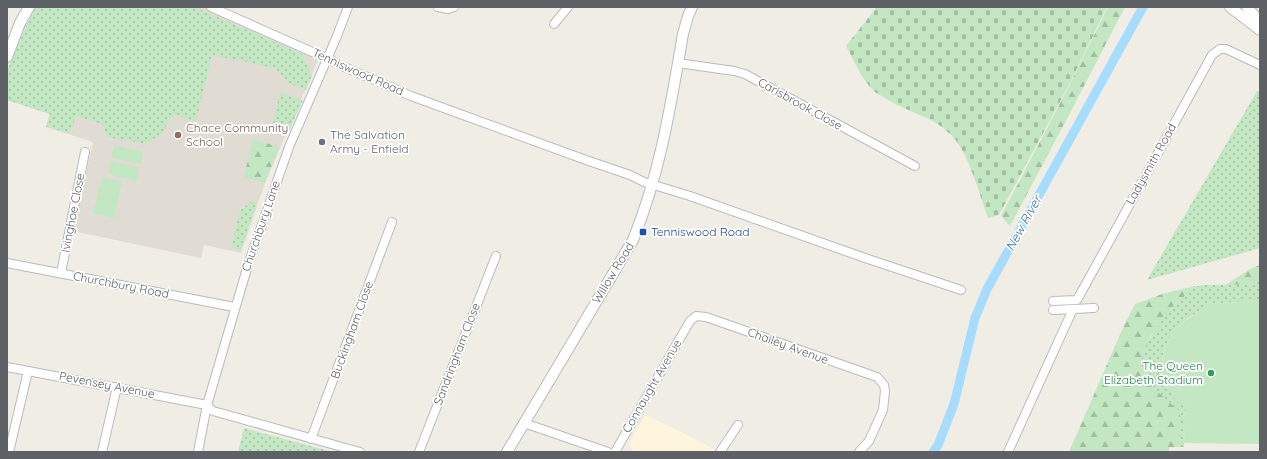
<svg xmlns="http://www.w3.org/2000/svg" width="1267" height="459" font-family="Quicksand,sans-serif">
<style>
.commercial{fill:#fef5dc}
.education{fill:#e0dcd3}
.green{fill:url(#green-dots)}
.forest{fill:url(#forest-firs)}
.cemetery{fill:url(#cemetery-stones)}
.pitch{fill:#c3e7c2}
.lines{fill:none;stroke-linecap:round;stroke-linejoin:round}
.canal{stroke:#a6dcff;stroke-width:9}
.minor-casing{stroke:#b8bbbf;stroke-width:10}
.tertiary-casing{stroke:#b8bbbf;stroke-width:12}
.minor{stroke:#fff;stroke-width:8}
.tertiary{stroke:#fff;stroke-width:10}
.education-dot{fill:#8d6e63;stroke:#fff;stroke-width:1.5}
.worship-dot{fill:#6b7280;stroke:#fff;stroke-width:1.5}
.transit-dot{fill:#1a4fb4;stroke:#fff;stroke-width:1.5}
.leisure-dot{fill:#2e9e5b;stroke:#fff;stroke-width:1.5}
.labels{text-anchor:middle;stroke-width:3.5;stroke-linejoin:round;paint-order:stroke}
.street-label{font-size:12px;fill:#5d6166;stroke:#fff}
.education-label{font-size:12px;fill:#785e54;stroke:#fff;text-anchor:start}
.worship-label{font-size:12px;fill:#5b616d;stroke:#fff;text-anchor:start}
.transit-label{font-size:12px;fill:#164399;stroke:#fff;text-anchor:start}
.leisure-label{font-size:12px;fill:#27864d;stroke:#fff;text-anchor:end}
.water-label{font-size:13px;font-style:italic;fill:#3e77aa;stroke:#fff}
</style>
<defs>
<pattern id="green-dots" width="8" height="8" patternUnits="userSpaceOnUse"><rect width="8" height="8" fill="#c3e7c2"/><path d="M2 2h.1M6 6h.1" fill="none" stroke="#a2bfa1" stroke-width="1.8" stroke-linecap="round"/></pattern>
<pattern id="forest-firs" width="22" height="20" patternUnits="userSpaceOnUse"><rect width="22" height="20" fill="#c3e7c2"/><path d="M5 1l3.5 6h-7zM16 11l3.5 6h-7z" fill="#a2bfa1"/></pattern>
<pattern id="cemetery-stones" width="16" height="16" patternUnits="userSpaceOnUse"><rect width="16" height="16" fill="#c3e7c2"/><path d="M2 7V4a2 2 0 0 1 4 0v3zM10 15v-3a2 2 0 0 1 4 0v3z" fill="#a2bfa1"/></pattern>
</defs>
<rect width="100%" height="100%" fill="#f0ede5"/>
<path class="commercial" d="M645 415 681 432 715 450 713 452H633L631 448 630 442Z"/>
<path class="education" d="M35 7H204L318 60 265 183 241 253 204 245 201 258 73 231 93 142 46 127 50 114 7 100V71Z"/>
<g class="green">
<path d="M36 7H195L302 54 312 76 306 90 290 84 275 68 212 55 196 121 186 119 175 114 167 123 163 133 145 144 107 137 102 124 76 116 70 133 46 127 50 114 7 100V71L26 26Z"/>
<path d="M1257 91 1260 92V248L1147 280Z"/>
<path d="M280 93 303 100 288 133 272 128Z"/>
<path d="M252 201 257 202 241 250 231 248 240 211Z"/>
<path d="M1260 284V301L1203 304V309C1192 315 1181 322 1174 332 1153 359 1161 388 1186 408L1184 447H1179V412C1167 401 1150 389 1144 374 1142 371 1141 366 1141 362 1141 343 1178 296 1195 287 1198 286 1201 285 1204 285Z"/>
<path d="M244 428 333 452H238Z"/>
</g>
<g class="forest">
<path d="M1108 7H1125L1069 115 1010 226 1001 216 1066 92Z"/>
<path d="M253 139 279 147 265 183 244 177Z"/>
<path d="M1260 265V284L1225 285 1252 268Z"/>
<path d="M1196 286 1175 304 1150 337 1143 354 1141 362 1144 374 1149 384 1180 412 1179 447H1169V452H1069L1121 332 1135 304 1165 293Z"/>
</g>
<path class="cemetery" d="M877 7H1107L1070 83 999 215 988 218C980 196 969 154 953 137 935 117 910 113 888 100 884 97 879 95 875 92 861 79 855 62 846 46Z"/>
<g class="pitch">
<path d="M114 145 143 152 141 164 111 158Z"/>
<path d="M111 161 139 168 137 181 108 174Z"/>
<path d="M102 177 122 182 114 218 93 213Z"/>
<path d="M1260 301V444L1184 443 1186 408C1182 405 1177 402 1174 398 1159 379 1158 352 1174 332 1181 322 1192 316 1203 309V304Z"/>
</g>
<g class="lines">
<path class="canal" d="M933 452 938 445 954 404 975 318 987 289 1143 7"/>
<defs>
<g id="minor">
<path d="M211 7 328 59 342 66 411 96 586 160 630 175 644 182 690 196 868 259 961 290"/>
<path d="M438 7 448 9 454 7"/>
<path d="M554 24 568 7"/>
<path d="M678 63 734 71 745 74 915 166"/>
<path d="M7 263 234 307"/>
<path d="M61 273 85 152"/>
<path d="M1053 301 1077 300 1212 55 1220 49H1226L1260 65"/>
<path d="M1053 310 1094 308"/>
<path d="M7 367 207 405 213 411 360 452"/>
<path d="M524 423 608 452"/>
<path d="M311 439 392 222"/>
<path d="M9 452 28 371"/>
<path d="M102 452 117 387"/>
<path d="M198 452 207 405 248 265 289 147 337 36 348 7"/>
<path d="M419 452 496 256"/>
<path d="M615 452 690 321 696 316 706 317 877 377 884 385 885 391 883 410 869 441 859 452"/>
<path d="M720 452 738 425"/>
<path d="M1008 452 1073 309"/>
</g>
<g id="tertiary">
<path d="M1230 7 1260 30"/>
<path d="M1247 7 1260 22"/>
<path d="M7 57 20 23 29 7"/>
<path d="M507 452 633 240C660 174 671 104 683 34L688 16 692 7"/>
</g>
</defs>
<use href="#minor" class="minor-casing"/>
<use href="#tertiary" class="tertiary-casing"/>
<use href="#minor" class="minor"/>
<use href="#tertiary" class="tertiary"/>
</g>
<circle class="education-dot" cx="178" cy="135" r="4"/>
<circle class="worship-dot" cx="322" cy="142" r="4"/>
<rect class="transit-dot" x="639" y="228" width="8" height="8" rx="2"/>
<circle class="leisure-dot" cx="1211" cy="373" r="4"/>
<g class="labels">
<g class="street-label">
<text transform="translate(358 72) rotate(24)" y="4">Tenniswood Road</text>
<text transform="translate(800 104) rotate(29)" y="4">Carisbrook Close</text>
<text transform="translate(1151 164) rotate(-61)" y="4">Ladysmith Road</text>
<text transform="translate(73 213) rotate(-79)" y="4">Ivinghoe Close</text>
<text transform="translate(261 226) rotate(-71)" y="4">Churchbury Lane</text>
<text transform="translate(613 273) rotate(-59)" y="4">Willow Road</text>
<text transform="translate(121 285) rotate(11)" y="4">Churchbury Road</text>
<text transform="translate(352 330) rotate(-70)" y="4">Buckingham Close</text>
<text transform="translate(788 346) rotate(20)" y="4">Chailey Avenue</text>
<text transform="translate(457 354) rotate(-69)" y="4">Sandringham Close</text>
<text transform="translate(107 385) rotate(11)" y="4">Pevensey Avenue</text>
<text transform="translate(652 386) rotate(-60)" y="4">Connaught Avenue</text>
</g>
<g class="education-label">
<text x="186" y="132">Chace Community<tspan x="186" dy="14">School</tspan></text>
</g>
<g class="worship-label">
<text x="330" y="139">The Salvation<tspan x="330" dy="14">Army - Enfield</tspan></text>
</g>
<g class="transit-label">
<text x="651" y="236">Tenniswood Road</text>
</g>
<g class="leisure-label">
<text x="1203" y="370">The Queen<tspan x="1203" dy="14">Elizabeth Stadium</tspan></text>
</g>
<g class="water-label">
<text transform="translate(1023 223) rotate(-61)" y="5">New River</text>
</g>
</g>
<rect width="1267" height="459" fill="none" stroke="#5d6166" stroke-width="16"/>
</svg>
